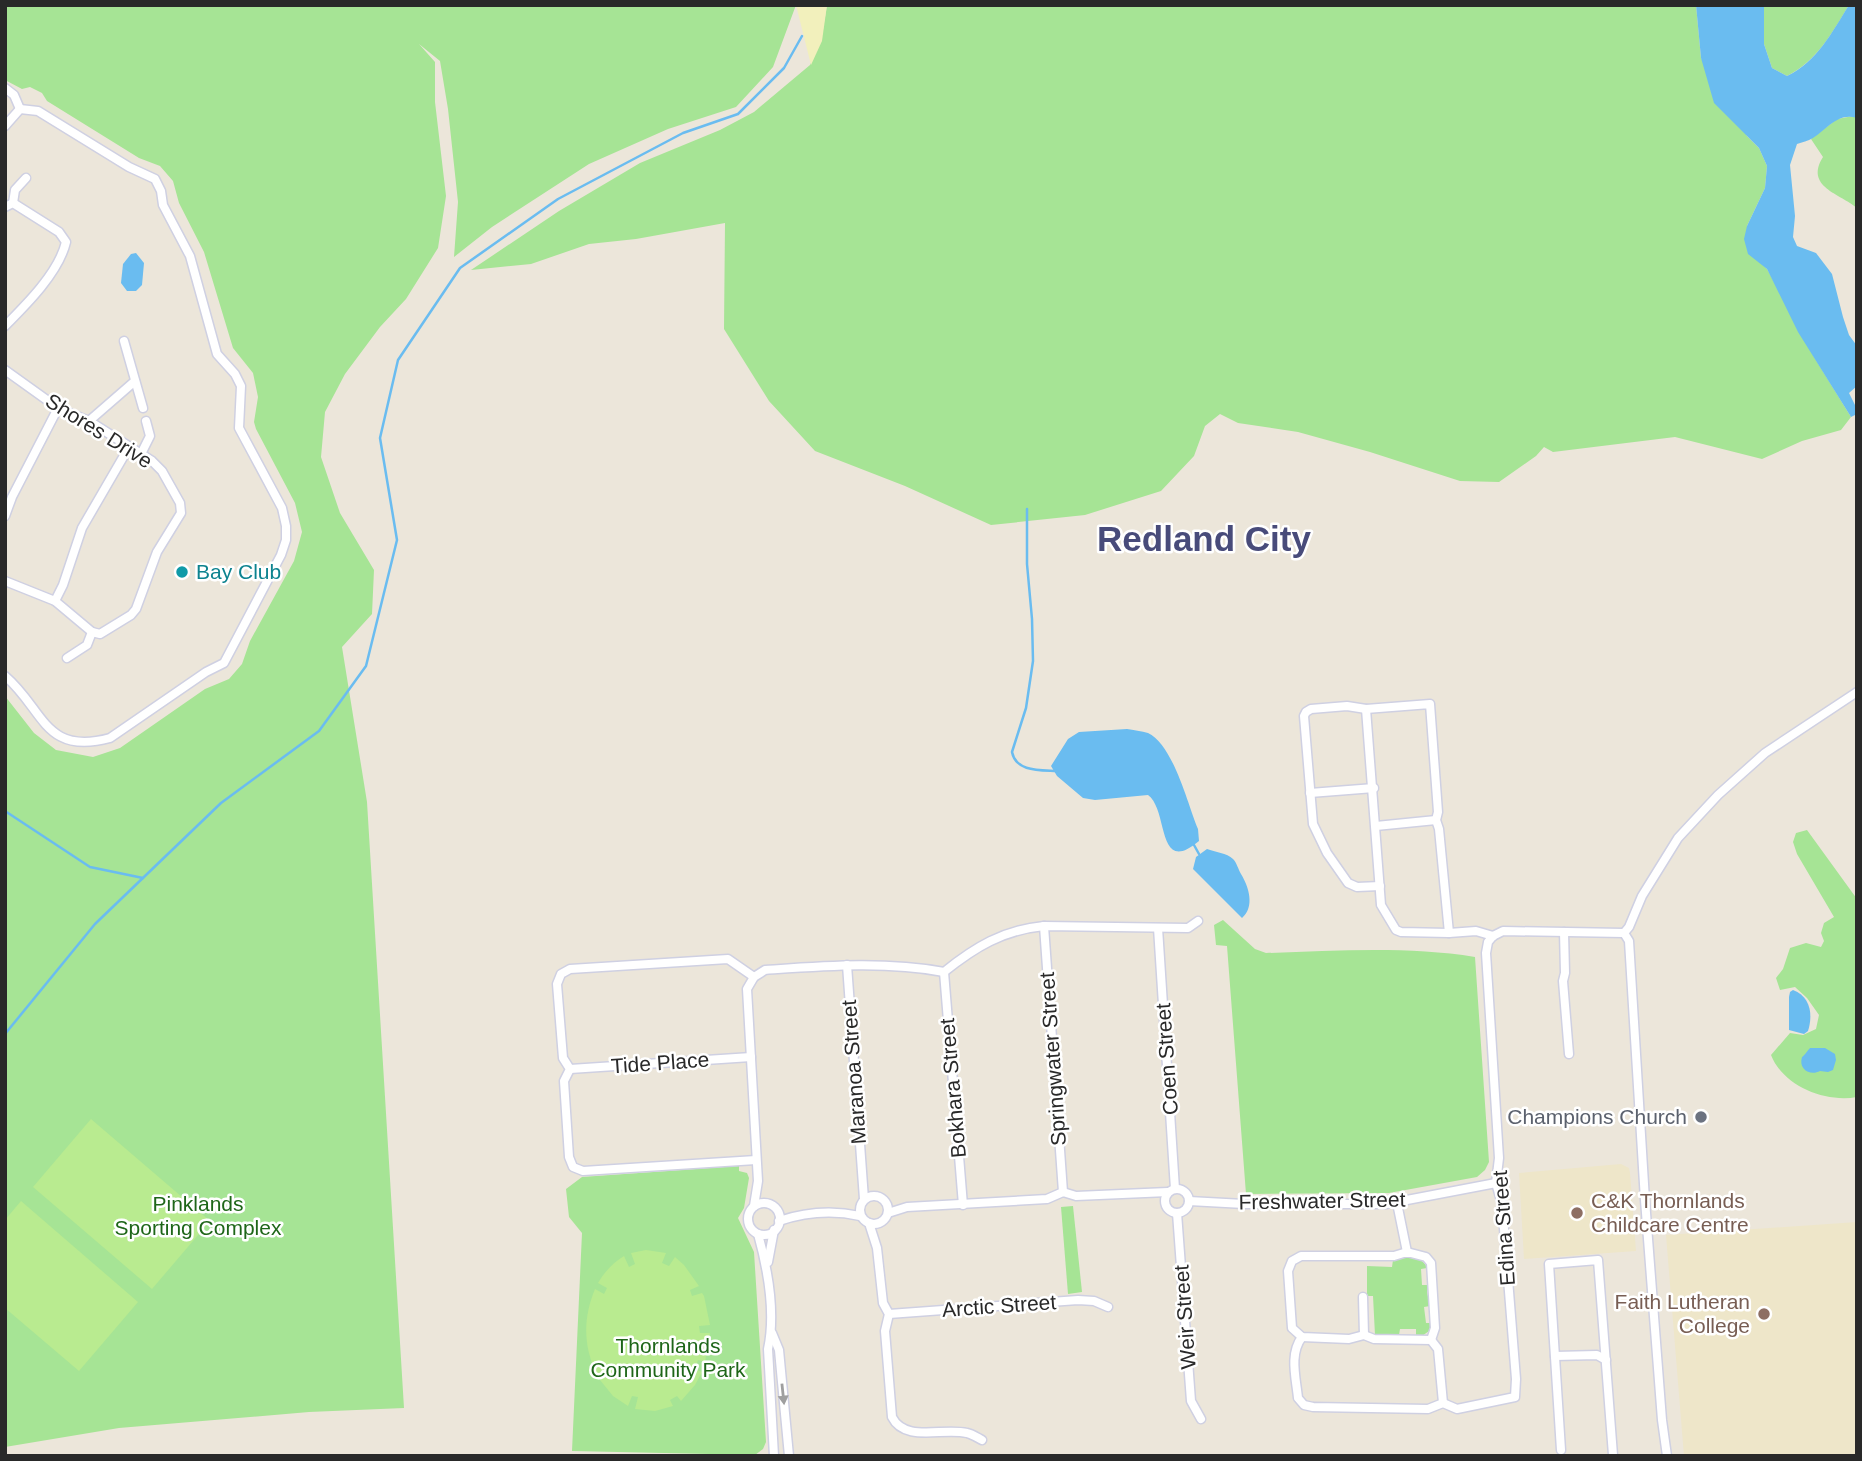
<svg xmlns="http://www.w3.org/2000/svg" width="1862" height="1461" font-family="Helvetica,sans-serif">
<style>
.education{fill:#eee6c9}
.green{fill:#a6e495}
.sand{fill:#f2f0bc}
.pitch{fill:#b9eb90}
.water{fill:#6abcf0}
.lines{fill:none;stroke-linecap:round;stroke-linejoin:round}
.stream{stroke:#6abcf0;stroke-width:2.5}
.minor-casing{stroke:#cfd0e2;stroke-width:11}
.minor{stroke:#fff;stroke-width:8}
.oneway{fill:#9f9f9f}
.culture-dot{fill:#0f9aa8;stroke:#fff;stroke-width:2.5}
.worship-dot{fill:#6b7280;stroke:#fff;stroke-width:2.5}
.education-dot{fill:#8d6e63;stroke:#fff;stroke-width:2.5}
.labels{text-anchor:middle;stroke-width:5;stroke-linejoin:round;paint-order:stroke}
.street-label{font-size:21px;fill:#292929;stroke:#fff}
.culture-label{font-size:21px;fill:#0d838f;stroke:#fff;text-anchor:start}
.worship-label{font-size:21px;fill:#5b616d;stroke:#fff;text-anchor:end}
.education-label{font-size:21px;fill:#785e54;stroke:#fff;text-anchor:start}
.park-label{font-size:21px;fill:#1e6618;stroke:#fff}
.town-label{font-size:35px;font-weight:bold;fill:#484b7a;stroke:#fff}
</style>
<rect width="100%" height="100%" fill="#ece6da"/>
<g class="education">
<path d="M1621 1164 1629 1168 1630 1173 1636 1251 1524 1259 1519 1173Z"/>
<path d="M1857 1222V1456H1684L1666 1235Z"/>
</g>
<g class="green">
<path d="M5 5H796L773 67 736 107 668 129 589 164 492 227 454 257 458 202 448 109 440 61 419 44 435 62V102L446 196 438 248 406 299 380 327 345 374 325 412 321 457 340 513 374 570 372 614 342 647 367 802 404 1408 309 1412 119 1428 5 1447V696L34 733 56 750 93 757 120 748 205 689 229 679 242 664 250 641 294 561 302 532 295 503 256 429 254 422 258 397 253 373 233 348 204 252 179 203 173 181 160 166 139 158 47 101 42 93 30 87 22 89 5 80Z"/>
<path d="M827 5H1696L1701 58 1747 136 1759 148 1767 166 1765 188 1747 226 1761 263 1767 269 1814 357 1851 417 1841 430 1802 441 1762 459 1675 437 1553 452 1544 447 1536 456 1499 482 1460 481 1370 452 1298 432 1238 423 1220 414 1205 426 1194 456 1161 491 1085 515 991 525 905 486 815 451 769 401 724 329 725 223 636 239 589 244 531 264 471 270 559 211 640 163 720 130 754 112 810 65 821 41Z"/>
<path d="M1764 5H1849C1832 33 1817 61 1787 76L1772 68 1764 44Z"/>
<path d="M1853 116 1857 118V208C1841 194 1804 187 1823 157L1811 139 1837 119Z"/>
<path d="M1807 830 1857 899V1097C1825 1103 1783 1086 1771 1055L1790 1033 1803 1035 1816 1029 1819 1015 1807 998 1795 987 1780 990 1776 978 1783 969 1790 948 1806 943 1821 947 1824 941 1821 933 1824 923 1834 917 1797 854 1793 842 1796 833Z"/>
<path d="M1223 920 1255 949 1266 953C1335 951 1407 946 1475 957L1489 1162 1485 1170 1477 1177 1389 1193 1246 1194 1227 946 1216 945 1214 925Z"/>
<path d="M739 1166V1171L747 1173 749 1178 744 1208 738 1218 754 1252 766 1442 763 1449 755 1455 572 1451 582 1233 569 1217 566 1189 582 1177Z"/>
<path d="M1073 1206 1082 1292 1068 1294 1061 1207Z"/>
<path d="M1405 1256C1414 1257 1424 1259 1427 1268L1421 1269 1422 1285H1428L1427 1292 1430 1306 1424 1307 1426 1323H1432L1429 1331 1422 1336 1416 1335V1329H1400L1399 1335H1375L1373 1296H1367V1266L1392 1267 1393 1260Z"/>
</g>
<path class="sand" d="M796 5H827L822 41 811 65Z"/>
<g class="pitch">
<path d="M91 1119 210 1221 152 1289 33 1187Z"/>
<path d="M21 1201 138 1302 79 1371 5 1308V1220Z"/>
<path d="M646 1250 666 1253 662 1263 669 1266 675 1257 684 1265 699 1286 690 1290 692 1296 702 1293 704 1296 710 1325 699 1326 700 1333H710L705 1362 698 1360 695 1369 702 1372 695 1385 681 1401 677 1396 670 1400 673 1406 655 1411 635 1409 638 1397 632 1396 628 1406 613 1396 600 1380 608 1375 606 1370 597 1375C583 1346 583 1318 595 1289L604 1294 607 1288 598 1283C605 1271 613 1263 624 1256L629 1267 635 1264 631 1253Z"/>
</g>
<g class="water">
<path d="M1696 5H1764V44L1772 68 1787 76C1817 62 1832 32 1849 5H1857V118C1838 112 1827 129 1813 138 1808 141 1802 142 1797 144L1790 165 1795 216 1793 237 1797 246 1816 253 1832 274 1843 317 1849 335 1857 346V386L1849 393 1857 409V414L1851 417 1798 332 1767 269 1748 254 1744 239 1747 226 1765 188 1767 166 1759 148 1714 103 1701 58Z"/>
<path d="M136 253 144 263 142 285 136 291H127L121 283 123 264 131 254Z"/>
<path d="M1127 729C1133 730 1142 731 1148 733 1173 744 1188 805 1198 829L1199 841C1156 877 1169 810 1148 795L1095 800 1083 798 1057 776 1051 766 1068 739 1079 732Z"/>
<path d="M1207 849C1215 852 1227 853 1233 859 1237 863 1238 869 1241 874 1249 887 1255 907 1242 918L1193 869 1196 857Z"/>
<path d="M1793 990C1811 997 1813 1015 1808 1031L1804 1034 1789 1030V997L1790 992Z"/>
<path d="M1810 1048H1825L1835 1054 1836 1060 1833 1070 1828 1072 1820 1071C1811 1076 1798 1070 1802 1057 1803 1057 1809 1049 1810 1048Z"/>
</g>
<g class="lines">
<g class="stream">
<path d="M1027 509V564L1032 619 1033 661 1026 708 1012 752C1016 772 1040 770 1057 771"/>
<path d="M5 811 90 867 143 878"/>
<path d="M1194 845 1199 854"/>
<path d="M5 1034 95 924 221 803 319 731 366 666 397 540 380 438 398 360 460 268 558 199 683 133 738 114 784 68 802 36"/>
</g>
<defs>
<g id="minor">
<path d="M5 88 14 95 20 109"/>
<path d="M5 126 20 109"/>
<path d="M13 203 15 190 26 178"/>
<path d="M5 207 13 203 59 232 66 242C59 272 27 304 5 326"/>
<path d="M124 341 143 408"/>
<path d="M5 370 58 408 89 421 152 461 162 471 180 503 181 513 157 552 136 609 131 615 100 634 92 632 55 601 5 581"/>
<path d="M89 421 135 381"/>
<path d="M141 454 150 436 146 421"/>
<path d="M5 516 12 497 58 408"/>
<path d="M55 601 63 585 82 528 129 447"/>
<path d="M67 658 87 645 92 632"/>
<path d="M5 676C44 709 44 756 110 738L206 672 224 663 281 555 286 540V526L282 508 239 428 241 386 235 374 217 354 190 256 163 205 161 191 155 179 129 167 38 111 20 109"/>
<path d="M1366 709 1381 905 1396 930 1401 932 1449 933 1476 931 1493 936"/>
<path d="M1310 793 1374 788"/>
<path d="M1376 826 1436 820"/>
<path d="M1380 886 1357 887 1348 883 1327 853 1313 824 1304 716 1306 712 1311 709 1347 706 1366 709 1430 704 1438 812 1436 820 1439 829 1449 933"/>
<path d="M1044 926 1063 1192"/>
<path d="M1158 928 1175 1189"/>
<path d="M1564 932 1565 973 1563 981 1569 1054"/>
<path d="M1493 936 1503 931 1624 933"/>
<path d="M847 965 864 1199"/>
<path d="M944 972 963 1205"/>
<path d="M754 977 728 959 570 969 561 974 557 984 563 1058 570 1069 564 1081 569 1157 573 1167 583 1171 756 1160"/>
<path d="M570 1069 751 1057"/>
<circle cx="1177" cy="1201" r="12"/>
<circle cx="874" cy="1210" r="14"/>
<path d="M1189 1201 1244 1204H1386L1496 1183"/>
<path d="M1397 1203 1407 1252"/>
<circle cx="764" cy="1219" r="16"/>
<path d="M754 1206 758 1181 747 989 754 977 765 970C824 966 885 961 944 972 975 947 1003 930 1044 926L1188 928 1198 921"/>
<path d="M888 1213 907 1207 1047 1199 1063 1192 1076 1196 1168 1192"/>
<path d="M1177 1213 1191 1401 1201 1419"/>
<path d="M779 1221C806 1212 833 1210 860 1216"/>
<path d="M869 1223 877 1248 883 1303 889 1314 885 1331 892 1417C905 1443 943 1427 967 1433 972 1434 978 1438 982 1440"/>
<path d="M758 1234C768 1270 776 1312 768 1349L774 1456"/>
<path d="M1407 1252 1426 1257 1431 1263 1435 1328 1431 1340 1374 1339 1364 1335 1349 1339 1302 1337 1292 1328 1288 1271 1292 1261 1301 1256H1394Z"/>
<path d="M768 1262 774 1230"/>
<path d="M1363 1297 1364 1335"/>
<path d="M889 1314 1078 1300 1094 1301 1108 1307"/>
<path d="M772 1333 779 1350 789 1456"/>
<path d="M1302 1337C1289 1354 1296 1378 1298 1398L1304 1405 1313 1407 1428 1409 1443 1403 1438 1349 1431 1340"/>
<path d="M1555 1356 1597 1355 1606 1360"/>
<path d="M1443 1403 1457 1409 1515 1397 1516 1379 1502 1204 1496 1183 1499 1158 1486 953 1488 942 1493 936"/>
<path d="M1561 1450 1549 1264 1598 1260 1613 1455"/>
<path d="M1667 1456 1662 1420 1645 1200 1629 941 1624 933 1629 927 1642 896 1678 838 1718 795 1765 753 1857 692"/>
</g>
</defs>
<use href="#minor" class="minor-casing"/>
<use href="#minor" class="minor"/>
</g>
<defs><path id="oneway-solid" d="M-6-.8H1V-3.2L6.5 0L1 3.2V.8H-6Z" transform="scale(1.75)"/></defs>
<use class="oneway" href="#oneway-solid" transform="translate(783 1394) rotate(84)"/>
<circle class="culture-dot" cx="182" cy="572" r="7"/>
<circle class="worship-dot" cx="1701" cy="1117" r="7"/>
<g class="education-dot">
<circle cx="1577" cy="1213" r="7"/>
<circle cx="1764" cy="1314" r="7"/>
</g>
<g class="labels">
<g class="street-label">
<text transform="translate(99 431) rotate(32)" y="7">Shores Drive</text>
<text transform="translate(1053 1059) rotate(-94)" y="7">Springwater Street</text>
<text transform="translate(1167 1059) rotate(-94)" y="7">Coen Street</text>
<text transform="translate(660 1063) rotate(-4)" y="7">Tide Place</text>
<text transform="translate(854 1072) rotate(-94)" y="7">Maranoa Street</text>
<text transform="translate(953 1088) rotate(-95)" y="7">Bokhara Street</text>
<text transform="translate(1322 1201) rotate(-1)" y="7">Freshwater Street</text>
<text transform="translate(1504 1228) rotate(-94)" y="7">Edina Street</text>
<text transform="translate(999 1306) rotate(-4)" y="7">Arctic Street</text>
<text transform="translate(1185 1317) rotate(-94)" y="7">Weir Street</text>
</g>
<g class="culture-label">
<text x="196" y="579">Bay Club</text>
</g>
<g class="worship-label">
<text x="1687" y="1124">Champions Church</text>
</g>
<g class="education-label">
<text x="1591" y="1208">C&amp;K Thornlands<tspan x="1591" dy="24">Childcare Centre</tspan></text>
<text x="1750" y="1309" text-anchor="end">Faith Lutheran<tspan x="1750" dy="24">College</tspan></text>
</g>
<g class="park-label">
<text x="198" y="1211">Pinklands<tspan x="198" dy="24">Sporting Complex</tspan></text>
<text x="668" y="1353">Thornlands<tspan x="668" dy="24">Community Park</tspan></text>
</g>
<g class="town-label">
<text x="1204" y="551">Redland City</text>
</g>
</g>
<rect width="1862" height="1461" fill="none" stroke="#292929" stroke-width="14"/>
</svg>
